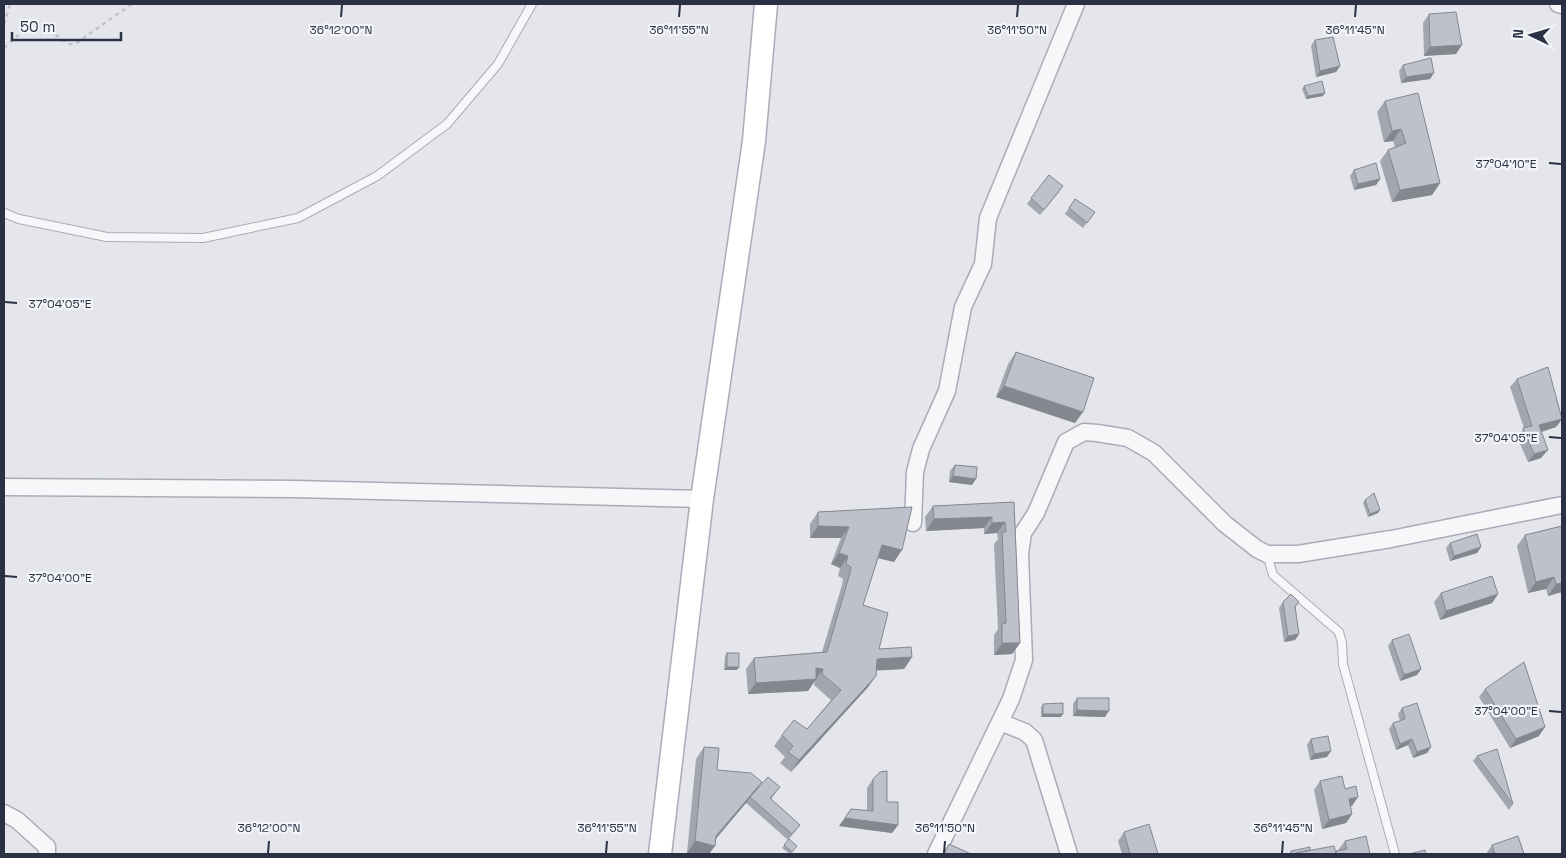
<svg xmlns="http://www.w3.org/2000/svg" width="1566" height="858" font-family="'Space Grotesk',sans-serif">
<style>
.lines{fill:none;stroke-linecap:round;stroke-linejoin:round}
.service-casing{stroke:#a9acb7;stroke-width:10}
.minor-casing{stroke:#a9acb7;stroke-width:19}
.secondary-casing{stroke:#a9acb7;stroke-width:25}
.path{stroke:#c2c4cb;stroke-width:2.5;stroke-dasharray:4 4;stroke-linecap:butt}
.service{stroke:#f7f7fa;stroke-width:8}
.minor{stroke:#f7f7fa;stroke-width:16}
.secondary{stroke:#fff;stroke-width:22}
.wall{fill:#a3a6af}
.shaded-wall{fill:#85878f}
.building{fill:#bec1cc;stroke:#85878f}
.ticks{fill:none;stroke:#2b3145;stroke-width:2}
.ticks-label{font-size:12px;text-anchor:middle;fill:#2b3145;stroke:#f4f5f9;stroke-width:4.5;stroke-linejoin:round;paint-order:stroke}
</style>
<rect width="100%" height="100%" fill="#e4e6ec"/>
<g class="lines">
<defs>
<g id="service">
<path d="M4 213 19 219 107 237 203 238 298 218 377 176 447 124 498 64 532 4"/>
<path d="M1267 554 1273 575 1339 632 1342 643 1343 664 1395 854"/>
</g>
<g id="minor">
<path d="M1558 4 1562 5"/>
<path d="M4 487 295 489 702 499"/>
<path d="M913 523 915 472 921 449 947 391 963 307 983 264 988 218 1076 4"/>
<path d="M1000 722 1025 732 1034 740 1069 854"/>
<path d="M4 813 17 820 47 847V854"/>
<path d="M936 854 1011 699 1024 660 1020 554 1023 533 1036 513 1066 442 1084 432 1097 433 1128 438 1154 453 1225 524 1257 549 1267 554H1298L1391 539 1562 505"/>
</g>
<path id="secondary" d="M660 854 702 499 754 141 766 4"/>
</defs>
<use href="#service" class="service-casing"/>
<use href="#minor" class="minor-casing"/>
<use href="#secondary" class="secondary-casing"/>
<g class="path">
<path d="M4 24 10 4"/>
<path d="M4 48 31 24 43 25 68 44H75L132 4"/>
</g>
<use href="#service" class="service"/>
<use href="#minor" class="minor"/>
<use href="#secondary" class="secondary"/>
</g>
<g class="wall">
<path d="M1429 14 1456 54 1424 56 1423 23Z"/>
<path d="M1315 40 1340 66 1336 72 1316 77 1311 46Z"/>
<path d="M1403 65 1430 79 1401 83 1399 71Z"/>
<path d="M1304 86 1323 96 1306 99 1302 89Z"/>
<path d="M1385 101 1440 183 1432 195 1392 202 1380 161 1388 150 1395 147 1393 141 1384 142 1377 112Z"/>
<path d="M1354 170 1380 179 1376 185 1354 190 1350 176Z"/>
<path d="M1049 175 1059 192 1040 215 1027 204Z"/>
<path d="M1075 199 1095 212 1083 228 1065 214Z"/>
<path d="M1016 352 1075 423 996 397 1008 364Z"/>
<path d="M1517 379 1562 419 1556 427 1542 432 1541 458 1528 462 1517 437 1524 428 1510 387Z"/>
<path d="M955 465 972 485 949 482 950 471Z"/>
<path d="M1365 500 1378 513 1368 517 1363 503Z"/>
<path d="M1014 502 1020 643 1012 654 994 655V635L998 629 994 544 998 539 997 533 984 534V528L926 531 925 517 933 506Z"/>
<path d="M912 507 894 562 878 558 863 605 879 649 912 657 904 669 876 670V676L868 687 791 772 780 763 785 757 774 746 782 735 807 729 831 700 814 685 815 680 808 691 748 694 746 669 754 658 822 652 842 585 843 579 838 576 840 568 831 564 841 538H810V524L818 512Z"/>
<path d="M1562 526V592L1548 596 1546 589 1528 593 1517 546 1525 535Z"/>
<path d="M1450 543 1481 547 1477 553 1450 561 1446 548Z"/>
<path d="M1441 593 1498 594 1492 603 1440 620 1434 602Z"/>
<path d="M1283 602H1299L1295 608 1299 634 1295 640 1284 642 1279 608Z"/>
<path d="M1392 640 1421 669 1417 675 1400 681 1388 646Z"/>
<path d="M727 653 737 670H724L725 656Z"/>
<path d="M1485 689 1539 736 1510 748 1479 697Z"/>
<path d="M1077 698 1105 717 1073 716V704Z"/>
<path d="M1043 704 1061 717H1041V707Z"/>
<path d="M1402 708 1431 747 1427 753 1413 758 1408 745 1396 750 1389 729 1393 723 1400 721 1398 714Z"/>
<path d="M1311 739 1327 757 1310 760 1307 745Z"/>
<path d="M704 747 717 770 758 788 780 787 771 799 800 825 789 839 797 846 790 854 782 848 788 840 746 803 716 839 709 854H694L687 853 696 759Z"/>
<path d="M1477 756 1513 804 1509 810 1473 761Z"/>
<path d="M873 779 887 802 898 825 892 833 839 826 851 809 867 811V788Z"/>
<path d="M1320 781 1345 789 1352 806H1350L1352 814 1346 823 1322 829 1314 790Z"/>
<path d="M1124 832 1158 854H1122L1118 841Z"/>
<path d="M1345 841 1370 854H1289L1291 851 1310 850 1335 852 1339 851V849Z"/>
<path d="M949 844 971 854H942Z"/>
<path d="M1492 845 1524 854H1486Z"/>
</g>
<g class="shaded-wall">
<path d="M1462 45 1456 54 1424 56 1430 47Z"/>
<path d="M1340 66 1336 72 1316 77 1320 71Z"/>
<path d="M1434 73 1430 79 1401 83 1406 77Z"/>
<path d="M1325 93 1323 96 1306 99 1308 96Z"/>
<path d="M1401 129 1393 141 1384 142 1392 131Z"/>
<path d="M1380 179 1376 185 1354 190 1358 184Z"/>
<path d="M1440 183 1432 195 1392 202 1400 190Z"/>
<path d="M1004 386 1083 412 1075 423 996 397Z"/>
<path d="M1562 419 1556 427 1533 434 1539 425Z"/>
<path d="M1548 450 1541 458 1528 462 1534 454Z"/>
<path d="M953 476 976 479 972 485 949 482Z"/>
<path d="M1380 510 1378 513 1368 517 1370 514Z"/>
<path d="M992 517 984 528 926 531 934 519Z"/>
<path d="M1005 522 997 533 984 534 992 523Z"/>
<path d="M818 526 849 527 841 538H810Z"/>
<path d="M882 545 902 550 894 562 874 557Z"/>
<path d="M1481 547 1477 553 1450 561 1454 556Z"/>
<path d="M839 553 848 556 840 568 831 564Z"/>
<path d="M1554 577 1546 589 1528 593 1536 582Z"/>
<path d="M1562 583V592L1548 596 1556 584Z"/>
<path d="M1498 594 1492 603 1440 620 1446 611Z"/>
<path d="M1299 634 1295 640 1284 642 1288 636Z"/>
<path d="M1002 643H1020L1012 654 994 655Z"/>
<path d="M912 657 904 669 868 671 877 659Z"/>
<path d="M727 667H739L737 670H724Z"/>
<path d="M816 668 823 669 808 691 748 694 756 683Z"/>
<path d="M1421 669 1417 675 1400 681 1404 675Z"/>
<path d="M876 676 868 687 791 772 799 760Z"/>
<path d="M1077 710 1109 711 1105 717 1073 716Z"/>
<path d="M1043 714H1063L1061 717H1041Z"/>
<path d="M1545 727 1539 736 1510 748 1516 739Z"/>
<path d="M1412 739 1408 745 1396 750 1400 744Z"/>
<path d="M1431 747 1427 753 1413 758 1417 752Z"/>
<path d="M1331 751 1327 757 1310 760 1314 754Z"/>
<path d="M762 782 746 803 710 845 715 846 709 854H694L687 853 695 841 716 836Z"/>
<path d="M1358 797 1352 806 1342 808 1349 799Z"/>
<path d="M1352 814 1346 823 1322 829 1329 820Z"/>
<path d="M845 818 898 825 892 833 839 826Z"/>
</g>
<g class="building">
<path d="M1456 12 1462 45 1430 47 1429 14Z"/>
<path d="M1333 37 1340 66 1320 71 1315 40Z"/>
<path d="M1431 58 1434 73 1406 77 1403 65Z"/>
<path d="M1322 81 1325 93 1308 96 1304 86Z"/>
<path d="M1418 93 1440 183 1400 190 1388 150 1406 143 1401 129 1392 131 1385 101Z"/>
<path d="M1376 163 1380 179 1358 184 1354 170Z"/>
<path d="M1049 175 1063 186 1044 210 1031 198Z"/>
<path d="M1075 199 1095 212 1087 223 1069 208Z"/>
<path d="M1016 352 1094 378 1083 412 1004 386Z"/>
<path d="M1548 367 1562 419 1539 425 1548 450 1534 454 1523 428 1532 426 1517 379Z"/>
<path d="M955 465 977 467 976 479 953 476Z"/>
<path d="M1374 493 1380 510 1370 514 1365 500Z"/>
<path d="M1014 502 1020 643H1002V624L1006 623 1002 532H1006L1005 522 992 523V517L934 519 933 506Z"/>
<path d="M912 507 902 550 882 545 863 605 888 613 879 649 911 647 912 657 877 659 876 676 799 760 788 752 793 746 782 735 794 720 807 729 841 690 822 674 823 669 816 668V679L756 683 754 658 827 652 850 573 851 567 846 564 848 556 839 553 849 527 818 526V512Z"/>
<path d="M1562 526V583L1556 584 1554 577 1536 582 1525 535Z"/>
<path d="M1477 534 1481 547 1454 556 1450 543Z"/>
<path d="M1492 576 1498 594 1446 611 1441 593Z"/>
<path d="M1291 594 1299 602 1295 606 1299 634 1288 636 1283 602Z"/>
<path d="M1409 634 1421 669 1404 675 1392 640Z"/>
<rect x="727" y="653" width="12" height="14"/>
<path d="M1524 662 1545 727 1516 739 1485 689Z"/>
<path d="M1077 698H1109V711L1077 710Z"/>
<path d="M1063 703V714H1043V704Z"/>
<path d="M1417 703 1431 747 1417 752 1412 739 1400 744 1393 723 1405 719 1402 708Z"/>
<path d="M1328 736 1331 751 1314 754 1311 739Z"/>
<path d="M704 747 719 748 717 770 751 773 762 782 716 836 715 846 695 841Z"/>
<path d="M1497 749 1513 804 1477 756Z"/>
<path d="M887 771V802H898V825L845 818 851 809 873 811V779L880 772Z"/>
<path d="M1342 776 1345 789 1356 786 1358 797 1349 799 1352 814 1329 820 1320 781Z"/>
<path d="M768 777 780 787 770 798 800 825 792 834 750 797Z"/>
<path d="M1149 824 1158 854H1130L1124 832Z"/>
<path d="M1366 836 1370 854H1337L1336 851 1347 849 1345 841Z"/>
<path d="M1518 836 1524 854H1495L1492 845Z"/>
<path d="M789 839 797 846 792 852 784 845Z"/>
<path d="M949 844 971 854H944Z"/>
<path d="M1334 846 1336 854H1290Z"/>
<path d="M1310 847V850L1291 854V851Z"/>
<path d="M1425 850 1426 854H1409Z"/>
</g>
<path class="ticks" d="M341 17 342 5M679 17 680 5M1017 17 1018 5M1355 17 1356 5M1549 163 1561 164M5 302 17 303M1549 437 1561 438M5 576 17 577M1549 711 1561 712M268 853 269 841M606 853 607 841M944 853 945 841M1282 853 1283 841"/>
<g class="ticks-label">
<text x="341" y="34">36°12'00"N</text>
<text x="679" y="34">36°11'55"N</text>
<text x="1017" y="34">36°11'50"N</text>
<text x="1355" y="34">36°11'45"N</text>
<text x="1506" y="168">37°04'10"E</text>
<text x="60" y="308">37°04'05"E</text>
<text x="1506" y="442">37°04'05"E</text>
<text x="60" y="582">37°04'00"E</text>
<text x="1506" y="715">37°04'00"E</text>
<text x="269" y="832">36°12'00"N</text>
<text x="607" y="832">36°11'55"N</text>
<text x="945" y="832">36°11'50"N</text>
<text x="1283" y="832">36°11'45"N</text>
</g>
<rect width="1566" height="858" fill="none" stroke="#2b3145" stroke-width="10"/>
<g transform="translate(1531 35) rotate(275)" stroke="#f4f5f9" stroke-width="4" paint-order="stroke">
<path d="M0-4L9 19L0 12L-9 19Z" fill="#2b3145"/>
<text y="-8" font-size="14" font-weight="bold" text-anchor="middle" fill="#2b3145">N</text>
</g>
<path d="M12 32v8h109v-8" fill="none" stroke="#2b3145" stroke-width="2.5"/>
<text x="20" y="32" font-size="15" fill="#2b3145" stroke="#f4f5f9" stroke-width="4" paint-order="stroke">50 m</text>
</svg>
